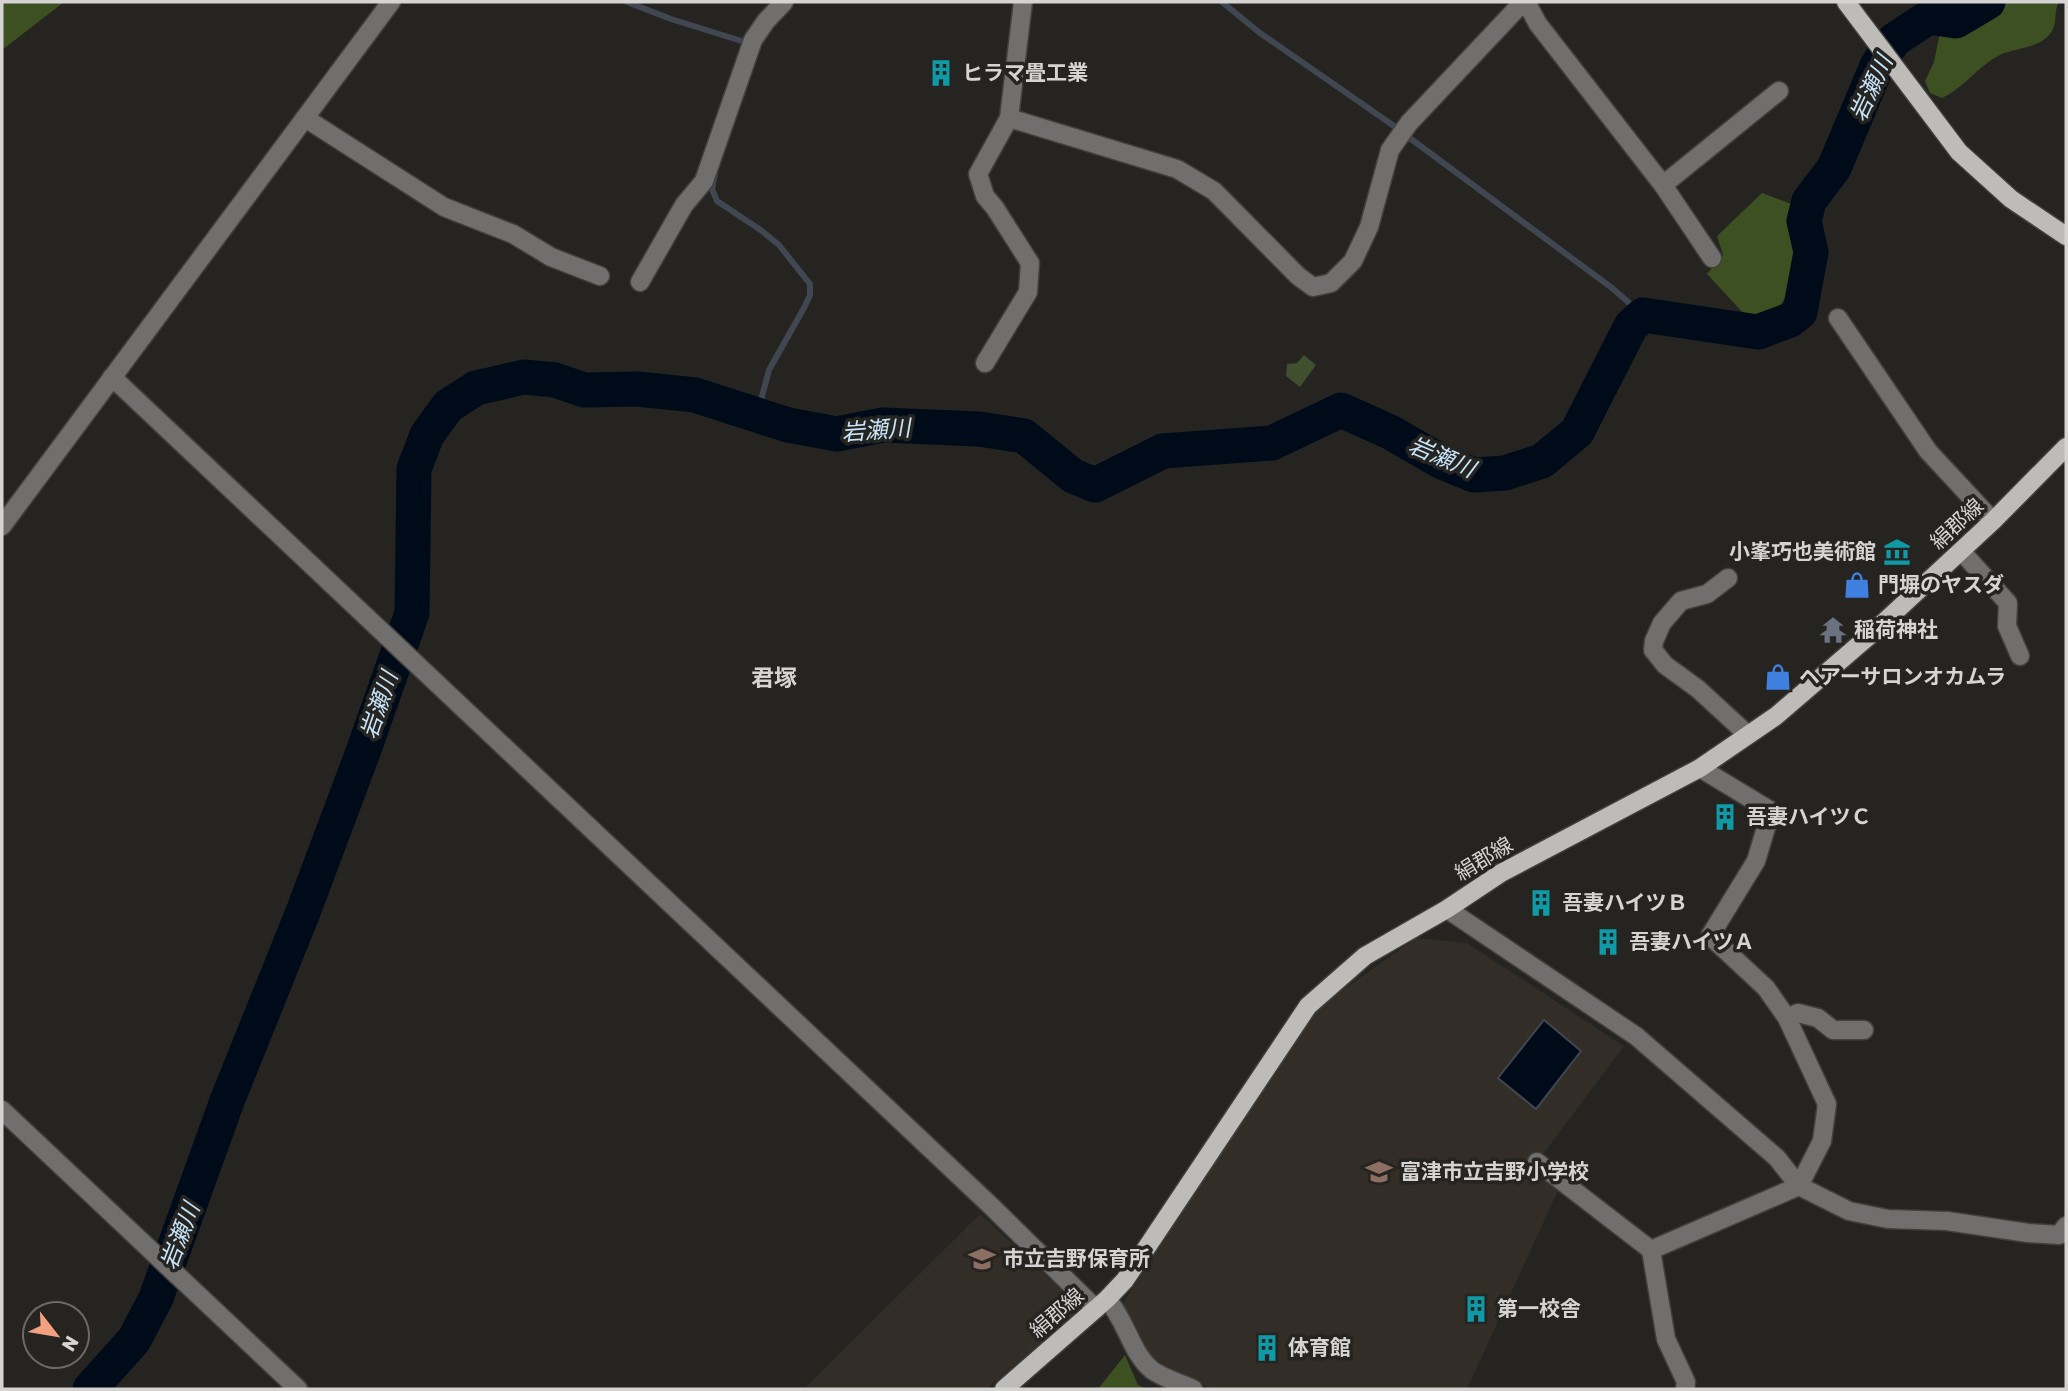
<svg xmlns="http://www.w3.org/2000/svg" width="2068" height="1391" font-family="Rubik,'Noto Sans JP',sans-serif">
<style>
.built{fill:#322d27}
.green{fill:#404f2e}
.forest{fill:#3c5022}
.water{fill:#000b19;stroke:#404751;stroke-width:2}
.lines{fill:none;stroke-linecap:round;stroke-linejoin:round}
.stream{stroke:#404751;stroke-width:6}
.river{stroke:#000b19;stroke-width:35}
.minor-casing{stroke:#41403d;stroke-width:21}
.major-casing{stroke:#41403d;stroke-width:21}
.minor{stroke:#706f6e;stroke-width:18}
.major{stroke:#bdbcb9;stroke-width:18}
.labels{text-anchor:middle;stroke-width:7;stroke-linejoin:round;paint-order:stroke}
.poi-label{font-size:21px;font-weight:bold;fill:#d5d4d3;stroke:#252421;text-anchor:start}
.street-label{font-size:21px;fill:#d5d4d3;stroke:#252421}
.water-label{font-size:23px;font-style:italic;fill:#c7e4f8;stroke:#252421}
.neighbourhood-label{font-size:23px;font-weight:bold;fill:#d5d4d3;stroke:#252421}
</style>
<rect width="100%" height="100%" fill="#252421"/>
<g class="built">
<path d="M1416 938 1467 943 1624 1046 1537 1162 1562 1182 1467 1389H1212L1153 1360 1123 1303 1297 1034 1326 1002Z"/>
<path d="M980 1214 1077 1304 1079 1312 986 1389H804Z"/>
</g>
<path class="green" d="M1304 355 1316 365 1300 387 1286 376 1287 364 1297 363Z"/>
<g class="forest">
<path d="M2 2H64L2 50Z"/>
<path d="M2004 2H2059C2054 10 2057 20 2053 29 2043 49 2017 47 2000 55 1979 65 1965 87 1942 98L1930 93 1925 81 1934 62 1939 37 1965 20Z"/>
<path d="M1762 193 1794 205 1793 283 1779 308 1757 325 1746 316 1707 274 1723 255 1717 236Z"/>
<path d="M1125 1355 1138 1385 1146 1389H1098Z"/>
</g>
<path class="water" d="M1544 1020 1581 1051 1536 1109 1498 1078Z"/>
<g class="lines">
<g class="stream">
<path d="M627 2 671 19 751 44"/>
<path d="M1222 2 1260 33 1394 126"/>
<path d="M1407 136 1612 288 1643 315"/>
<path d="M715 174 712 189 717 201 762 231 779 245 810 284V295L805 306 769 370 757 415"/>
</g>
<path class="river" d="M90 1389 134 1340 156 1298 227 1101 303 912 363 752 412 613 414 469 427 435 448 406 476 388 524 377 555 380 584 390 638 389 695 395 788 425 837 434 883 425 979 429 1024 436 1073 476 1095 485 1163 451 1272 443 1341 410 1390 432 1442 462 1474 475 1505 473 1542 461 1577 432 1631 326 1643 315 1758 332 1790 320 1800 312 1811 252 1804 221 1809 201 1834 168 1877 66 1887 50 1894 40 1929 17 1956 21 1988 2"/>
<defs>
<g id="minor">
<path d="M1023 2 1009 118 1177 169 1214 191 1298 276 1313 287 1331 283 1353 261 1369 227 1390 150 1409 123 1523 2"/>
<path d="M1526 2 1538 24 1663 185 1712 258"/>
<path d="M305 118 444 207 513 234 551 257 600 276"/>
<path d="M1663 185 1779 91"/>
<path d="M640 282 684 205 704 181 753 40 766 21 784 2"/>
<path d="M1838 318 1928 451 1993 521"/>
<path d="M985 363 1028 292 1030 263 995 208 985 196 978 174 1009 118"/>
<path d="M112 377 990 1205 1096 1309"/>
<path d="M2 526 391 2"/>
<path d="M1961 551 2008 603 2007 626 2020 656"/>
<path d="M1728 578 1707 594 1681 601 1662 623 1654 641 1653 650 1665 665 1698 689 1748 735"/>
<path d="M1447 909 1636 1036 1777 1158 1799 1186 1822 1141 1827 1104 1787 1018 1766 988 1710 936 1756 861 1771 811 1700 768"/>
<path d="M1787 1018 1798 1013 1818 1018 1833 1030H1864"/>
<path d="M2 1110 298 1389"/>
<path d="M1537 1162 1651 1250 1799 1186 1849 1211 1888 1219 1947 1221 2028 1233 2059 1235 2066 1226"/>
<path d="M1651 1250 1666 1339 1686 1382 1685 1389"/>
<path d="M1107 1299C1126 1320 1131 1353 1152 1370 1163 1378 1180 1383 1193 1389"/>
</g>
<g id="major">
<path d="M1846 2 1959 152 2011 199 2066 236"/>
<path d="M1004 1389 1107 1299 1125 1280 1308 1006 1365 956 1447 909 1501 873 1700 768 1776 716 1869 636 1993 521 2066 447"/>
</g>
</defs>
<use href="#minor" class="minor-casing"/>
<use href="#major" class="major-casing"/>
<use href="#minor" class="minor"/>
<use href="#major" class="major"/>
</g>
<defs>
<symbol id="building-bare" viewBox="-9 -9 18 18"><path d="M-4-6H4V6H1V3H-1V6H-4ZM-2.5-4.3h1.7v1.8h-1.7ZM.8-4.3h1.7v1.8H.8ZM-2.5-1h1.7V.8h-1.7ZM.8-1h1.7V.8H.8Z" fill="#0f9aa8" stroke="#252421" stroke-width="2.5" paint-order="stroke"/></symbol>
<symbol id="museum-bare" viewBox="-9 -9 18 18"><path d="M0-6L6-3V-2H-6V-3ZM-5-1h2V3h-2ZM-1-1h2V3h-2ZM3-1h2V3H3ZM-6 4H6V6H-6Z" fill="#0f9aa8" stroke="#252421" stroke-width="2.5" paint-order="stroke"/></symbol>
<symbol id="shop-bare" viewBox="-9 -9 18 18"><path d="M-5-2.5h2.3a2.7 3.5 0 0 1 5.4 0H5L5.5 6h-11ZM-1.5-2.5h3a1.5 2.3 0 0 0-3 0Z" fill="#3f7fe0" stroke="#252421" stroke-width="2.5" paint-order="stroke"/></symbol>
<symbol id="temple-bare" viewBox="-9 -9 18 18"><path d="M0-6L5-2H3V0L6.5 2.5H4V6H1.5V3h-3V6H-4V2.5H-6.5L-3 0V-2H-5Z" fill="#6b7280" stroke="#252421" stroke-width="2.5" paint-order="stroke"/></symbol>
<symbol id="school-bare" viewBox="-9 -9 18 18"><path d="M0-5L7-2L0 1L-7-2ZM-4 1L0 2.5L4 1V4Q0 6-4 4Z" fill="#8d6e63" stroke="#252421" stroke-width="2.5" paint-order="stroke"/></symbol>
</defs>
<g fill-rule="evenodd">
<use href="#building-bare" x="922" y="54" width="38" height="38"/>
<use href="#museum-bare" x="1878" y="533" width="38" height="38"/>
<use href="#shop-bare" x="1838" y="566" width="38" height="38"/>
<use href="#temple-bare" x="1814" y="611" width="38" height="38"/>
<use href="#shop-bare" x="1759" y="658" width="38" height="38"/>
<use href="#building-bare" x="1706" y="798" width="38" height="38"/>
<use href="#building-bare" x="1522" y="884" width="38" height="38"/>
<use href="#building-bare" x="1589" y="923" width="38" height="38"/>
<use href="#school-bare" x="1360" y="1153" width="38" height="38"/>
<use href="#school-bare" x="963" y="1240" width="38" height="38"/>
<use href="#building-bare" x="1457" y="1290" width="38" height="38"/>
<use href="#building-bare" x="1248" y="1329" width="38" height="38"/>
</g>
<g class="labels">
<g class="poi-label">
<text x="962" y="80">ヒラマ畳工業</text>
<text x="1876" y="559" text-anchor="end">小峯巧也美術館</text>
<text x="1878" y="592">門塀のヤスダ</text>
<text x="1854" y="637">稲荷神社</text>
<text x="1799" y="684">ヘアーサロンオカムラ</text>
<text x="1746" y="824">吾妻ハイツＣ</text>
<text x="1562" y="910">吾妻ハイツＢ</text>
<text x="1629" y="949">吾妻ハイツＡ</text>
<text x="1400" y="1179">富津市立吉野小学校</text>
<text x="1003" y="1266">市立吉野保育所</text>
<text x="1497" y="1316">第一校舎</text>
<text x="1288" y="1355">体育館</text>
</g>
<g class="street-label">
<text transform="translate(1957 524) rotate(-43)" y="7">絹郡線</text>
<text transform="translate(1484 859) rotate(-31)" y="7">絹郡線</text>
<text transform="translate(1057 1313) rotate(-41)" y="7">絹郡線</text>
</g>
<g class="water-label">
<text transform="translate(1871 88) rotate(-65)" y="8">岩瀬川</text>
<text transform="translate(876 430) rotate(-4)" y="8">岩瀬川</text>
<text transform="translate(1442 457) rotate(23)" y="8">岩瀬川</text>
<text transform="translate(379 705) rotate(-71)" y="8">岩瀬川</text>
<text transform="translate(180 1236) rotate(-69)" y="8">岩瀬川</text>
</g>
<g class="neighbourhood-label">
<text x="774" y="686">君塚</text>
</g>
</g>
<rect width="2068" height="1391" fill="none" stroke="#d5d4d3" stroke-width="7"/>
<g transform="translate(56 1335) rotate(121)"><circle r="33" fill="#252421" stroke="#6b6a68" stroke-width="2"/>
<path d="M0-5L12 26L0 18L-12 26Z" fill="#f2a080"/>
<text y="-10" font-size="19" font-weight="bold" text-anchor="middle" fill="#d5d4d3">N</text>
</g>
</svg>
